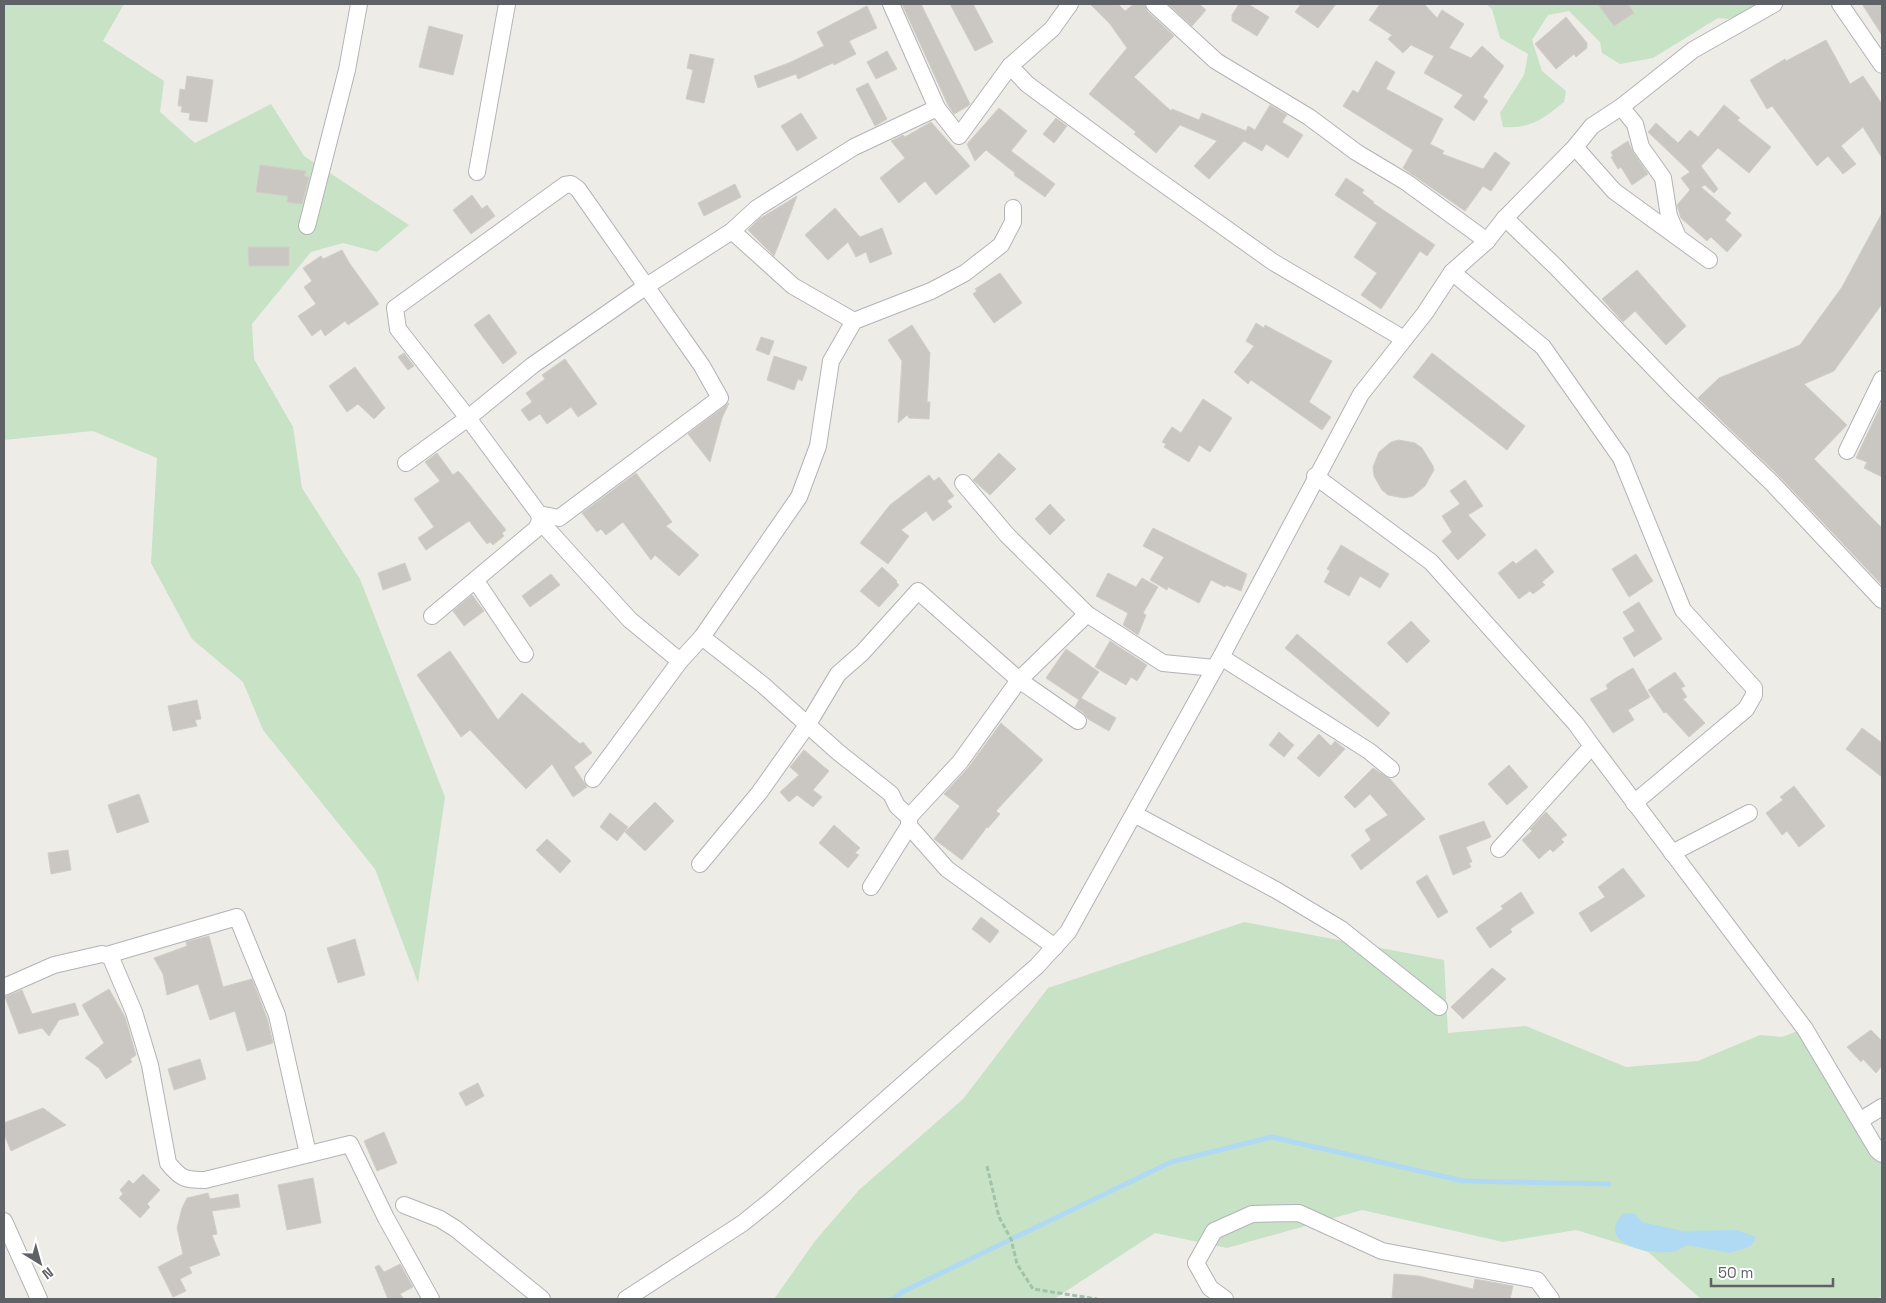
<svg xmlns="http://www.w3.org/2000/svg" width="1886" height="1303" font-family="'Space Grotesk',sans-serif">
<style>
.green{fill:#c8e2c6}
.water{fill:#b0daf4}
.lines{fill:none;stroke-linecap:round;stroke-linejoin:round}
.stream{stroke:#b0daf4;stroke-width:5}
.building{fill:#cac7c3;stroke:#d2cec6}
.minor-casing{stroke:#b2b3b7;stroke-width:18}
.path{stroke:#a0c3a9;stroke-width:3;stroke-dasharray:5 2.5;stroke-linecap:butt}
.minor{stroke:#fff;stroke-width:16}
</style>
<rect width="100%" height="100%" fill="#eeece7"/>
<g class="green">
<path d="M4 4H124L103 41 164 81 160 112 195 143 271 104 304 156 409 225 377 252 343 243 311 252 252 324 254 359 293 427 302 488 360 579 445 797 418 983 375 869 263 730 243 682 192 639 151 563 157 458 93 431 4 440Z"/>
<path d="M1486 4H1767L1728 19 1718 18 1653 58 1620 64 1602 53 1600 42 1569 11 1548 15 1532 40 1542 71 1566 91 1564 102C1543 119 1531 129 1503 127L1500 113 1524 75 1528 54 1500 38 1492 9Z"/>
<path d="M1244 922 1444 960 1448 1033 1526 1026 1626 1067 1698 1061 1760 1035 1782 1037 1803 1029 1882 1161V1296L1876 1299H1701L1648 1252 1576 1230 1503 1242 1362 1210 1227 1248 1155 1233 1054 1299H774L815 1241 859 1190 963 1099 1048 988Z"/>
</g>
<path class="water" d="M1624 1213 1635 1214 1642 1222 1683 1231 1737 1230 1756 1237 1751 1246 1730 1253 1686 1245C1683 1247 1679 1250 1676 1251 1653 1257 1592 1243 1624 1213Z"/>
<g class="lines">
<path class="stream" d="M893 1299 902 1292 1171 1162 1272 1137 1463 1181 1609 1184"/>
</g>
<g class="building">
<path d="M902 4H921L970 104 968 106 954 114 948 105Z"/>
<path d="M950 4H973L993 42 975 51Z"/>
<path d="M1090 4H1118L1125 11 1134 4H1144L1147 11 1174 36 1134 77 1171 111 1172 109 1199 120 1202 113 1246 131 1248 126 1255 130 1270 105 1287 115 1282 122 1303 135 1288 158 1266 144 1262 151 1244 141 1209 179 1194 166 1217 141 1180 125 1156 153 1134 134 1136 132 1089 94 1127 48 1110 24Z"/>
<path d="M1168 4H1199L1206 10 1192 26Z"/>
<path d="M1239 4H1248L1269 17 1257 36 1232 21V15Z"/>
<path d="M1301 4H1336L1318 28 1295 12Z"/>
<path d="M1380 4H1424L1437 18 1442 10 1464 24 1449 48 1471 58 1482 46 1504 66 1483 97 1488 101 1474 121 1454 107 1463 95 1424 73 1434 56 1411 45 1403 53 1388 39 1392 35 1369 20Z"/>
<path d="M1598 4H1628L1634 13 1614 26Z"/>
<path d="M1862 4H1882V35Z"/>
<path d="M867 6 877 28 849 41 856 54 834 65 833 63 798 79 796 74 758 88 754 76 791 62 824 46 817 32Z"/>
<path d="M1566 17 1587 43V48L1576 57 1574 54 1556 69 1535 44Z"/>
<path d="M429 26 463 35 453 75 419 67Z"/>
<path d="M1826 40 1850 84 1863 76 1882 104V158L1863 127 1841 146 1856 164 1843 174 1828 156 1817 166 1772 106 1767 109 1750 80 1785 59 1786 61Z"/>
<path d="M887 51 897 69 876 79 867 62Z"/>
<path d="M690 54 714 59 704 103 686 99 693 70 687 68Z"/>
<path d="M1376 61 1395 72 1386 89 1443 119 1430 144 1444 151 1442 154 1483 169 1495 152 1510 163 1491 191 1483 186 1465 211 1403 168 1413 150 1343 106 1353 90 1358 93Z"/>
<path d="M187 76 213 80 207 122 189 120 190 113 181 112 182 106H178L180 89 185 90Z"/>
<path d="M868 83 887 119 875 126 856 89Z"/>
<path d="M1724 105 1740 118 1737 120 1771 147 1749 173 1718 148 1701 166 1718 189 1714 193 1705 185 1701 187 1731 213 1725 220 1742 235 1727 252 1711 237 1707 241 1681 218 1677 205 1690 190 1681 178 1690 172 1648 132 1656 123 1678 143 1690 130 1698 137Z"/>
<path d="M999 108 1027 131 1011 151 1055 184 1045 197 1014 175 1015 173 986 150 975 161 967 144Z"/>
<path d="M801 113 817 138 797 151 781 126Z"/>
<path d="M1056 118 1067 126 1054 143 1043 134Z"/>
<path d="M931 122 970 166 936 195 925 181 899 203 880 178 905 158 891 141 903 135 905 137Z"/>
<path d="M1628 141 1633 152 1648 174 1632 185 1621 167 1618 169 1611 157 1613 156 1611 152Z"/>
<path d="M260 165 306 171 304 176 309 177 302 204 287 202 288 196 256 192Z"/>
<path d="M1346 178 1364 190 1362 193 1374 202 1373 203 1435 245 1427 256 1420 251 1381 309 1361 295 1377 273 1354 257 1377 223 1335 195Z"/>
<path d="M735 184 741 197 704 216 698 203Z"/>
<path d="M472 195 482 209 487 205 495 216 471 234 453 210Z"/>
<path d="M797 196 780 241 774 256 748 230 759 219Z"/>
<path d="M835 208 860 237 882 228 892 254 870 263 866 252 856 257 848 242 828 260 805 235Z"/>
<path d="M1882 213V304L1834 371 1804 384 1847 425 1814 459 1882 528V585L1779 476 1698 398 1719 378 1800 345 1842 287Z"/>
<path d="M248 247H289V266H249Z"/>
<path d="M342 250 350 264 379 304 348 325 345 321 325 336 321 329 312 336 298 316 316 304 304 287 312 281 303 268 321 256 323 259Z"/>
<path d="M1637 270 1686 326 1666 345 1635 311 1623 322 1602 299Z"/>
<path d="M1000 273 1022 303 994 323 973 294 977 291 975 289Z"/>
<path d="M489 314 517 353 503 364 474 325Z"/>
<path d="M1256 323 1264 328 1265 325 1332 361 1309 402 1331 417 1322 430 1251 380 1248 384 1234 372 1254 346 1246 341Z"/>
<path d="M912 325 930 353 927 402H930L929 419 909 418 907 415 898 423 902 361 888 340Z"/>
<path d="M761 337 774 341 769 355 756 350Z"/>
<path d="M404 353 414 366 408 370 398 357Z"/>
<path d="M1432 353 1525 426 1507 450 1413 377Z"/>
<path d="M774 356 807 367 802 381 798 379 794 390 767 380Z"/>
<path d="M565 359 597 404 578 417 571 407 547 424 540 414 529 421 521 410 532 402 526 393 545 379 542 375Z"/>
<path d="M355 367 385 408 374 419 358 404 347 412 329 386Z"/>
<path d="M1203 399 1232 418 1210 452 1199 445 1189 462 1164 447 1166 444 1162 442 1172 427 1181 433Z"/>
<path d="M729 403 722 418 710 462 688 434Z"/>
<path d="M1882 403V477L1864 468 1867 462 1856 458Z"/>
<path d="M1399 440 1415 443 1422 448 1433 466 1434 470 1425 486 1413 496 1404 498 1388 495 1382 490 1374 476 1373 467 1379 452 1391 442Z"/>
<path d="M437 453 453 475 458 471 462 475 506 530 502 533 504 536 493 545 490 542 487 544 469 521 426 550 418 538 434 527 414 499 440 481 425 462Z"/>
<path d="M999 453 1016 469 990 495 973 480Z"/>
<path d="M636 473 672 522 666 526 699 555 679 576 655 555 651 560 623 522 606 535 601 529 597 532 582 513Z"/>
<path d="M929 475 934 481 939 477 954 496 947 501 952 507 933 521 926 511 901 530 909 536 888 564 860 543 890 505Z"/>
<path d="M1465 480 1483 506 1468 515 1486 535 1458 560 1442 541 1452 532 1442 516 1460 504 1450 491Z"/>
<path d="M1050 504 1065 520 1050 535 1035 519Z"/>
<path d="M1153 528 1247 574 1241 591 1226 585 1225 587 1211 580 1199 603 1168 587 1167 590 1150 580 1164 557 1143 546Z"/>
<path d="M1341 545 1389 574 1380 588 1360 576 1349 596 1324 582 1330 571 1327 569Z"/>
<path d="M1536 549 1554 572 1542 582 1545 585 1533 594 1530 591 1519 599 1498 573 1513 561 1516 564Z"/>
<path d="M1636 554 1653 581 1629 597 1612 569Z"/>
<path d="M405 563 411 580 383 590 378 573Z"/>
<path d="M882 567 897 581 896 582 899 585 879 607 860 591Z"/>
<path d="M1108 573 1136 587 1142 578 1158 587 1143 613 1146 615 1138 635 1123 625 1128 613 1096 596Z"/>
<path d="M551 574 560 585 530 607 522 596Z"/>
<path d="M472 595 484 611 464 626 453 611Z"/>
<path d="M1639 602 1662 639 1634 657 1623 638 1635 631 1623 612Z"/>
<path d="M1411 621 1430 641 1407 663 1387 643Z"/>
<path d="M1297 634 1390 713 1378 727 1285 648Z"/>
<path d="M1110 641 1147 665 1137 681 1131 677 1126 685 1095 667Z"/>
<path d="M1066 649 1099 672 1081 698 1116 718 1109 731 1088 719 1084 713 1075 707 1079 700 1046 678Z"/>
<path d="M450 651 498 720 522 693 580 744 583 742 592 753 574 767 587 787 573 797 552 764 526 789 470 730 461 737 417 675Z"/>
<path d="M1633 668 1650 697 1628 710 1634 720 1613 733 1590 699 1608 689 1606 685 1614 679Z"/>
<path d="M1675 672 1685 686 1681 688 1687 697 1683 699 1705 723 1689 737 1666 712 1664 713 1648 690Z"/>
<path d="M197 700 201 719 195 720 197 726 173 731 168 706Z"/>
<path d="M1001 723 1043 760 996 811 1000 814 988 828 987 827 962 860 934 839 960 806 944 794 968 768Z"/>
<path d="M1862 728 1882 743V777L1846 749Z"/>
<path d="M1279 732 1294 745 1284 757 1269 745Z"/>
<path d="M1319 734 1331 746 1335 741 1345 749 1319 777 1297 758Z"/>
<path d="M804 750 829 771 813 790 822 797 813 807 797 795 789 802 780 792 799 775 790 767Z"/>
<path d="M1509 765 1528 787 1507 805 1488 784Z"/>
<path d="M1373 768 1390 779 1425 819 1361 870 1351 855 1371 840 1365 830 1388 815 1370 794 1355 808 1344 797Z"/>
<path d="M1794 786 1825 826 1799 847 1787 831 1782 835 1766 813 1783 800 1780 797Z"/>
<path d="M139 794 149 822 117 833 108 805Z"/>
<path d="M655 802 674 821 645 851 625 832Z"/>
<path d="M1546 812 1567 835 1561 839 1564 842 1553 852 1550 849 1539 859 1522 840 1532 831 1530 829Z"/>
<path d="M610 813 628 827 617 841 600 827Z"/>
<path d="M1484 821 1491 837 1466 847 1472 862 1469 863 1471 867 1453 875 1439 836Z"/>
<path d="M834 825 860 848 855 853 859 855 848 868 819 843Z"/>
<path d="M547 839 571 861 560 873 536 850Z"/>
<path d="M68 850 71 870 51 874 48 853Z"/>
<path d="M1623 868 1645 896 1591 932 1579 913 1605 897 1598 887Z"/>
<path d="M1427 875 1448 912 1438 918 1416 882Z"/>
<path d="M1521 892 1534 913 1510 929 1512 932 1490 948 1476 928 1503 909 1501 906Z"/>
<path d="M981 917 999 931 990 943 972 929Z"/>
<path d="M209 936 223 987 252 979 267 1018 273 1043 247 1051 235 1011 210 1020 198 984 167 995 163 974 154 958 187 946 186 942Z"/>
<path d="M355 939 365 975 338 983 327 948Z"/>
<path d="M1492 968 1506 979 1463 1019 1451 1007Z"/>
<path d="M109 989 125 1017 136 1055 130 1059 132 1062 106 1079 99 1068 85 1058 104 1043 82 1005Z"/>
<path d="M22 990 32 1014 75 1003 79 1015 59 1020 49 1036 42 1028 19 1034 5 997Z"/>
<path d="M1871 1030 1882 1041V1066L1876 1073 1863 1059 1861 1062 1847 1047Z"/>
<path d="M200 1059 206 1079 174 1090 168 1069Z"/>
<path d="M478 1083 484 1096 466 1106 459 1093Z"/>
<path d="M43 1108 66 1125 11 1151 4 1134V1123Z"/>
<path d="M384 1132 397 1163 377 1171 364 1141Z"/>
<path d="M143 1174 160 1190 147 1204 150 1207 140 1218 119 1198 123 1194 120 1190 129 1180 133 1184Z"/>
<path d="M313 1178 321 1223 287 1230 278 1185Z"/>
<path d="M208 1193 210 1199 238 1194 240 1207 212 1211 217 1234 212 1235 220 1255 189 1267 192 1273 180 1279 186 1291 173 1297 158 1267 183 1254 177 1228 182 1208 187 1198Z"/>
<path d="M400 1264 413 1287 400 1294 404 1299H388L375 1267 379 1265 384 1272Z"/>
<path d="M1394 1274 1419 1276 1473 1289 1475 1279 1513 1286 1510 1299H1392Z"/>
</g>
<g class="lines">
<defs>
<g id="minor">
<path d="M891 4 937 108 959 136 1010 66 1052 29 1070 4"/>
<path d="M1154 4 1216 61 1309 117 1356 152 1406 182 1487 241"/>
<path d="M1840 4 1882 65"/>
<path d="M1010 66 1027 84 1134 163 1273 262 1404 339"/>
<path d="M1621 107 1635 124 1641 147 1663 178 1669 216 1678 237"/>
<path d="M1575 147 1614 191 1709 260"/>
<path d="M477 172 507 4"/>
<path d="M1505 218 1555 266 1677 392 1772 483 1882 600"/>
<path d="M307 226 347 70 359 4"/>
<path d="M732 231 793 286 854 321"/>
<path d="M1452 272 1543 347 1621 458 1683 610 1754 688V695L1746 709 1634 803"/>
<path d="M1847 451 1882 379"/>
<path d="M406 463 468 418 533 365 645 287 732 231 757 208 854 147 937 108"/>
<path d="M1315 476 1431 562 1576 724 1592 746 1499 849"/>
<path d="M963 483 1007 535 1087 614 1163 663 1215 668"/>
<path d="M540 521 630 620 680 661"/>
<path d="M476 581 525 654"/>
<path d="M432 616 536 529 540 521 539 514 468 418 398 329 395 308 565 185 571 184 578 189 702 366 720 398 559 518 539 514"/>
<path d="M702 637 763 685 838 752 891 794 897 806 909 817V826L871 887"/>
<path d="M1221 657 1369 751 1391 769"/>
<path d="M1592 746 1805 1029 1877 1150 1882 1154"/>
<path d="M593 779 680 661 702 637 799 497 818 446 831 361 854 321 931 291 965 273 1001 245 1013 222V208"/>
<path d="M1134 814 1276 890 1341 929 1439 1007"/>
<path d="M909 817 960 762 1019 680 1087 614"/>
<path d="M909 826 947 869 1055 947"/>
<path d="M1672 853 1749 813"/>
<path d="M700 864 759 793 808 724 838 674 862 653 918 591 1019 680 1078 721"/>
<path d="M107 955 111 958 134 1012 150 1065 168 1163C181 1179 185 1180 205 1180L350 1144 386 1218 431 1299"/>
<path d="M4 987 54 965 102 954 107 955 237 917 277 1015 308 1154"/>
<path d="M1861 1120 1882 1107"/>
<path d="M404 1205 440 1219 456 1229 542 1299"/>
<path d="M4 1221 39 1299"/>
<path d="M626 1299 743 1223 774 1198 1037 966 1068 932 1221 657 1361 394 1425 313 1452 272 1487 241 1505 218 1575 147 1592 126 1621 107 1693 50 1774 4"/>
<path d="M1225 1299 1210 1288 1196 1263 1214 1231 1252 1214 1299 1213 1382 1251 1537 1280 1551 1299"/>
</g>
</defs>
<use href="#minor" class="minor-casing"/>
<path class="path" d="M987 1166 999 1217 1011 1239 1017 1264 1033 1289 1097 1299"/>
<use href="#minor" class="minor"/>
</g>
<rect width="1886" height="1303" fill="none" stroke="#5e6165" stroke-width="10"/>
<g transform="translate(40 1263) rotate(143)" stroke="#ffffff" stroke-width="4" paint-order="stroke">
<path d="M0-4L9 19L0 12L-9 19Z" fill="#5e6165"/>
<text y="-8" font-size="14" font-weight="bold" text-anchor="middle" fill="#5e6165">N</text>
</g>
<path d="M1711 1278v8h122v-8" fill="none" stroke="#5e6165" stroke-width="2.5"/>
<text x="1718" y="1278" font-size="15" fill="#5e6165" stroke="#ffffff" stroke-width="4" paint-order="stroke">50 m</text>
</svg>
